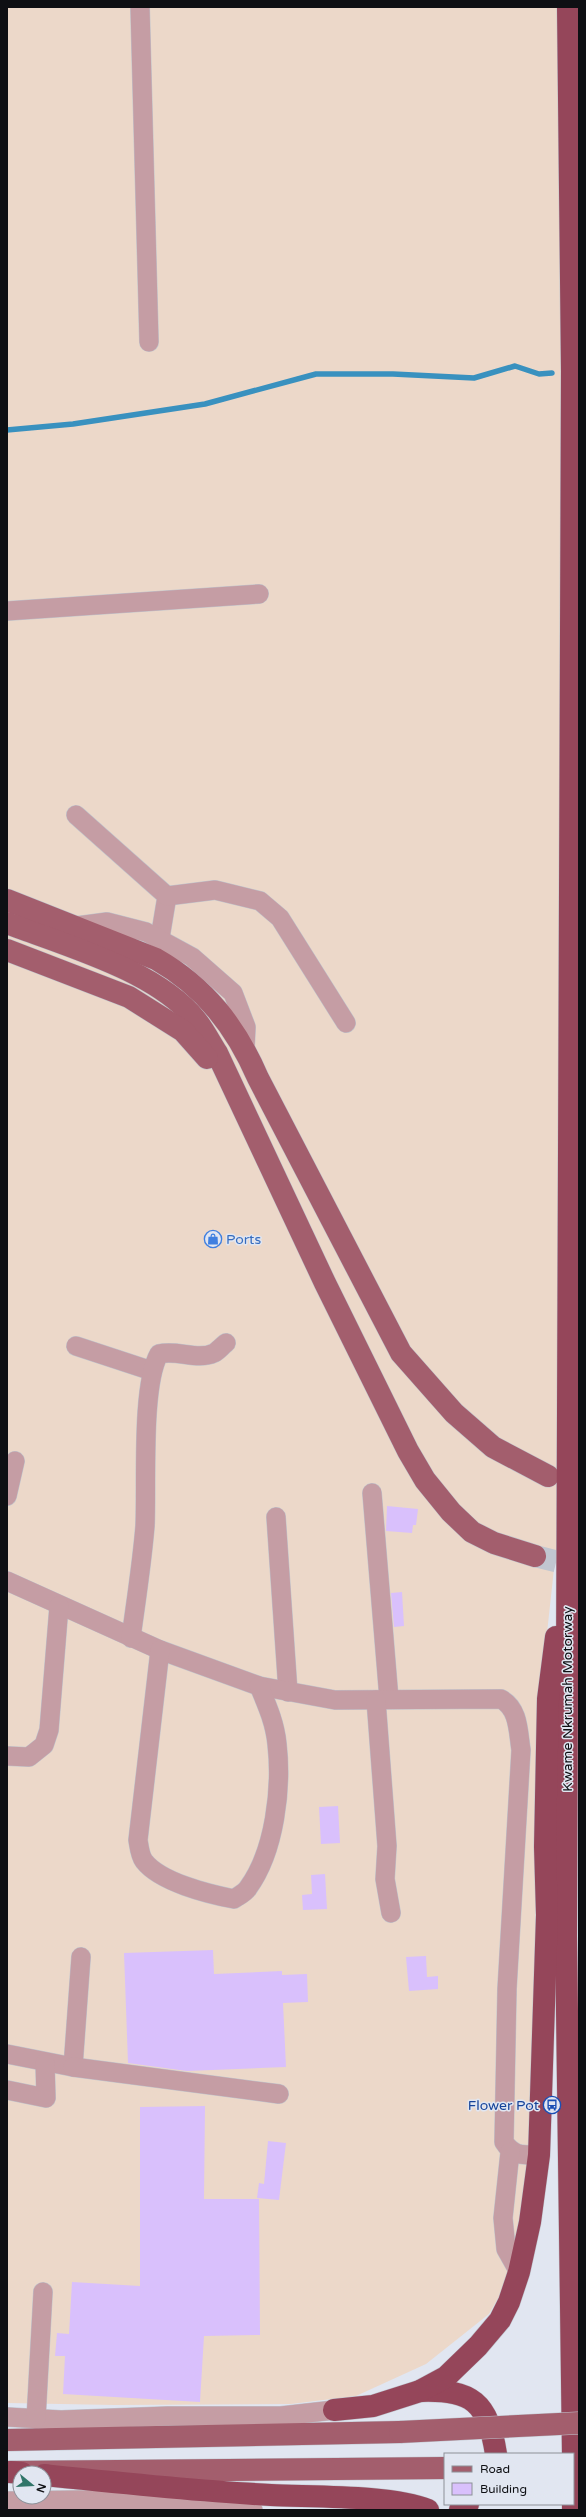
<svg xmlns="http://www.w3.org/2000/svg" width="586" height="2517" font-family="'Varela Round',sans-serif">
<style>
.commercial{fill:#ecd8c9}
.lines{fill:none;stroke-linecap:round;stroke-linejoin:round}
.stream{stroke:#3991bf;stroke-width:5.5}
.building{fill:#d9c0fc}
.major-tunnel{stroke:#c1c6d0;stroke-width:22;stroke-dasharray:22 11;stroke-linecap:butt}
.minor-casing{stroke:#bfc4cd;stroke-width:20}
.major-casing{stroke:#bfc4cd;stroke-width:23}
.highway-casing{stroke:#bfc4cd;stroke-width:23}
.minor{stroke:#c59da4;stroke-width:19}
.major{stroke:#a35e6d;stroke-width:22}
.highway{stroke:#95465a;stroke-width:22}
.major-bridge-casing{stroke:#bfc4cd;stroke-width:23;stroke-linecap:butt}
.major-bridge{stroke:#a35e6d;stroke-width:22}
.labels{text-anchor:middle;stroke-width:3;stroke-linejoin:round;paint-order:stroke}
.shop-label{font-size:14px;fill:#366cbe;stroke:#e1e6f1;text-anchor:start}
.street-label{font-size:14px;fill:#0e0f13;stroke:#e1e6f1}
.transit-label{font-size:14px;fill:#164399;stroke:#e1e6f1;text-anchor:end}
</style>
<rect width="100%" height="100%" fill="#e1e6f1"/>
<path class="commercial" d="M7 7H562L561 1505 538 1715 533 2151 520 2260 489 2314 426 2364 356 2396 291 2404 115 2405 7 2403Z"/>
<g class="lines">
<path class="stream" d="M7 430 73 424 205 404 316 374H393L474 378 515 366 539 374 552 373"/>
</g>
<g class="building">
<path d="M387 1506 418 1509 416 1525H413L412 1533 386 1531Z"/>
<path d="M402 1592 404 1626 394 1627 391 1593Z"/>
<path d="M338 1806 340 1843 321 1844 319 1807Z"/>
<path d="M325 1874 327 1909 303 1910 302 1895 312 1894 311 1875Z"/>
<path d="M213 1950 214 1974 282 1971V1975L307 1974 308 2002 283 2003 286 2067 187 2071 128 2063 124 1953Z"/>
<path d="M426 1956 427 1977 438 1976V1989L409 1991 406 1957Z"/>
<path d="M205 2106 204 2199H259L260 2335 204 2336 200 2402 63 2394 65 2356H55L57 2333 69 2334 72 2282 140 2286V2107Z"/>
<path d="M268 2141 286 2143 279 2200 257 2198 259 2183 264 2184Z"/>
</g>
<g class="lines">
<path class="major-tunnel" d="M535 1556 579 1567"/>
<defs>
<g id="minor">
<path d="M140 7 149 342"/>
<path d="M7 611 259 594"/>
<path d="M76 815 167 896 160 938"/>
<path d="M167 896 215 890 260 901 280 918 346 1023"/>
<path d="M77 926 107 922 146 932 192 957 233 993 246 1027 245 1048"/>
<path d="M76 1346 152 1371"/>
<path d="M372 1493 389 1699"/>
<path d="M7 1496 15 1461"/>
<path d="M276 1517 288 1692"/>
<path d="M7 1581 160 1650 259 1686 335 1700 501 1699C519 1709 518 1731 521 1750L507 1989 504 2142C513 2156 522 2155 539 2155"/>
<path d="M131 1638C136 1601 142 1563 145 1526 147 1485 141 1386 159 1354 177 1349 197 1361 214 1353 218 1351 222 1346 226 1343"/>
<path d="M160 1650 138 1840C139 1846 140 1856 144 1861 160 1882 208 1894 234 1899 238 1896 245 1893 248 1888 275 1851 282 1788 277 1744 275 1723 267 1705 259 1686"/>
<path d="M376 1700 387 1846 385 1879 391 1913"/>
<path d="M7 1756 29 1757 44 1745 49 1730 59 1606"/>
<path d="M7 2054 73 2067 81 1957"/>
<path d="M73 2067 279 2094"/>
<path d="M7 2090 46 2098 45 2063"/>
<path d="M510 2152 503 2218 506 2249 519 2272"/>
<path d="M7 2417 61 2420 168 2416H281L334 2410"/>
<path d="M36 2419 43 2292"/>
<path d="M7 2501C89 2500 173 2496 253 2510"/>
</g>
<g id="major">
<path d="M7 900 156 959C205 987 236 1027 258 1078L401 1353 454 1413 493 1447 548 1476"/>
<path d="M7 923C66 946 156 970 196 1020 204 1030 210 1042 217 1053L325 1283 408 1451 425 1480 451 1512 472 1532 494 1543 535 1556"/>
<path d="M7 950 129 997 183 1031 207 1058"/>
<path d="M7 2440 400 2432"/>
<path d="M7 2472 445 2468"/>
</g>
<g id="highway">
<path d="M568 7 572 371 566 1936 573 2454"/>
<path d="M420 2391C472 2389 488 2402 496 2454"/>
<path d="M334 2410 373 2406 420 2391 446 2377 478 2346 500 2320 509 2302 519 2272 530 2222 539 2155 547 1915 545 1847 548 1699 556 1637"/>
<path d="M573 2468V2510"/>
<path d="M10 2472 22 2473"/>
<path d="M44 2475C120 2483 195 2491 271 2495 312 2497 392 2495 428 2510"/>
<path d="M460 2510 468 2504"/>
</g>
</defs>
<use href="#minor" class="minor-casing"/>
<use href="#major" class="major-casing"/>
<use href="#highway" class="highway-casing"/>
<use href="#minor" class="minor"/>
<use href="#major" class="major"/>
<use href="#highway" class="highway"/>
<defs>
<path id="major-bridge" d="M400 2432 579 2423"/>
</defs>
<use href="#major-bridge" class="major-bridge-casing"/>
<use href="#major-bridge" class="major-bridge"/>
</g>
<defs>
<symbol id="shop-ring" viewBox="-11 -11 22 22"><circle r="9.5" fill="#e1e6f1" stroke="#3f7fe0" stroke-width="1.5"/><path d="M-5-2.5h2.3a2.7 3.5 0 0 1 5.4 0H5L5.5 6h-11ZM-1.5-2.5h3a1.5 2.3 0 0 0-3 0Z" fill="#3f7fe0"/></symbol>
<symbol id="bus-ring" viewBox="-11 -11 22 22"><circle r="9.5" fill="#e1e6f1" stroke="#1a4fb4" stroke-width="1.5"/><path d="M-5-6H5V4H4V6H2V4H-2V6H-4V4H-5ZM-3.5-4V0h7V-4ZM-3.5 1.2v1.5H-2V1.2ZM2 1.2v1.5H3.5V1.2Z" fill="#1a4fb4"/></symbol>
</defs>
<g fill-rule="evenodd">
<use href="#shop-ring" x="203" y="1229" width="20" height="20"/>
<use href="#bus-ring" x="542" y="2095" width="20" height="20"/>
</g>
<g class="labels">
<g class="shop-label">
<text x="226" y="1244">Ports</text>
</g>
<g class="street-label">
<text transform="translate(567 1699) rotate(-90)" y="5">Kwame Nkrumah Motorway</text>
</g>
<g class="transit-label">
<text x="539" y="2110">Flower Pot</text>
</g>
</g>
<rect width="586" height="2517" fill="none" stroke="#0e0f13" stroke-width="16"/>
<rect x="444" y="2453" width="130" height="52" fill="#e1e6f1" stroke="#8d9098"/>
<rect x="452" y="2466" width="20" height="6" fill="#a35e6d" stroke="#8d9098"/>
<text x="480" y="2473" font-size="12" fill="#0e0f13">Road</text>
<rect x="452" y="2483" width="20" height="12" fill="#d9c0fc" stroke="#8d9098"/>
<text x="480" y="2493" font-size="12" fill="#0e0f13">Building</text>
<g transform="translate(32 2485) rotate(108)"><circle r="19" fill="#e1e6f1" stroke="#8d9098"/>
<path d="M0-3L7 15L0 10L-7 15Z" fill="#307569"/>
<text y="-6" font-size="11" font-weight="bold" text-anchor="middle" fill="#0e0f13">N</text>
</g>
</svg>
